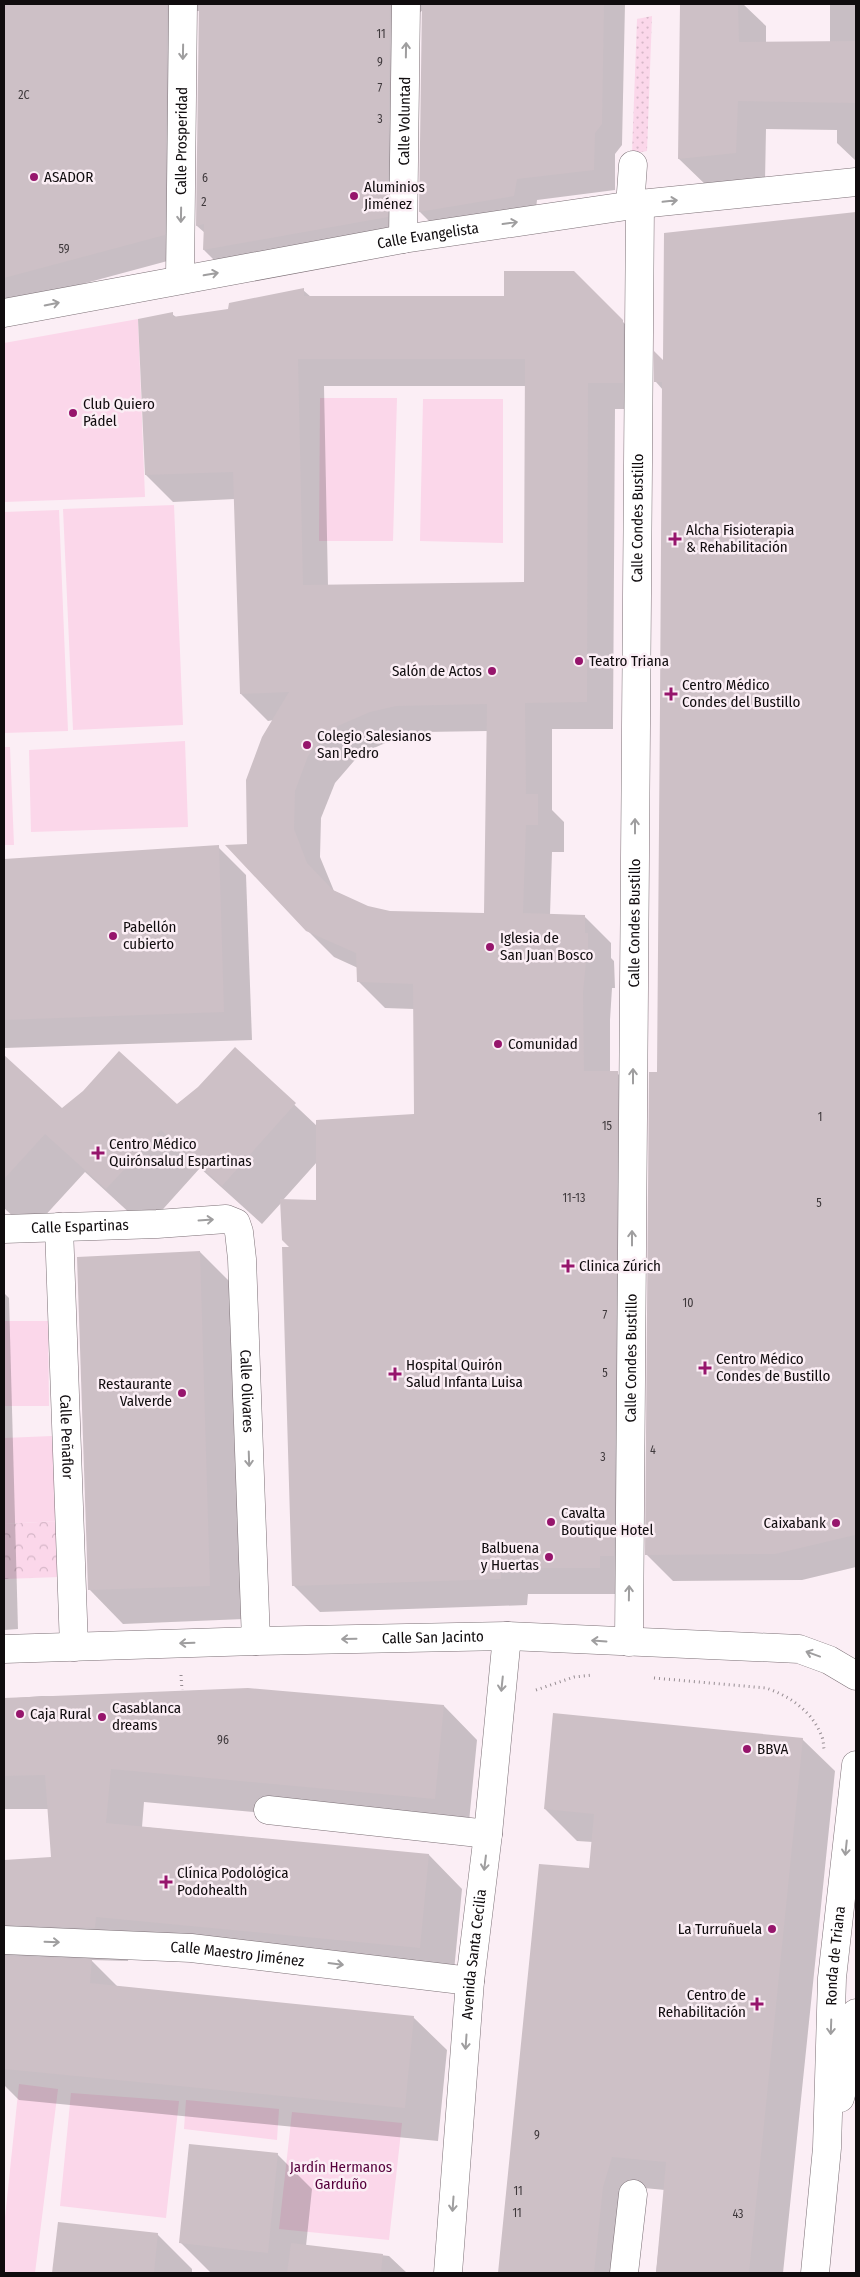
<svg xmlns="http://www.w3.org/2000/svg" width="860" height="2277" font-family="'Fira Sans Condensed',sans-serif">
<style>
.grass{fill:url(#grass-dots)}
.park{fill:url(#park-crowns)}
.garden{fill:#fbd7ea}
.shadow{fill:#0003;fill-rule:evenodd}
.building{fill:#cdc0c6;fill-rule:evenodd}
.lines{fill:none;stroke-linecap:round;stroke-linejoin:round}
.pedestrian-casing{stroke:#7c7076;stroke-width:29}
.minor-casing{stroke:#7c7076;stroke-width:29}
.tertiary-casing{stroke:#7c7076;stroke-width:29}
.primary-casing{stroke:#7c7076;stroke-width:29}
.path{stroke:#968d92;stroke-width:3;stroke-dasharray:1 4;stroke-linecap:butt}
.pedestrian{stroke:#fff;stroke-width:28}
.minor{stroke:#fff;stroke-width:28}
.tertiary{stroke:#fff;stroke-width:28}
.primary{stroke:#fff;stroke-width:28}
.oneway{stroke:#9f9e9f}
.poi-dot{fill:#96156c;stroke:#fbeef5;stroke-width:2}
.labels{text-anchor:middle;stroke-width:5;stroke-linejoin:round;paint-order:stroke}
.number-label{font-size:12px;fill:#3f393c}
.street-label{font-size:15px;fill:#100c0e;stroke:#fbeef5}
.poi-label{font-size:15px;fill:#100c0e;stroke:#fbeef5;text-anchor:start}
.park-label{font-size:15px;fill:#56003c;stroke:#fbeef5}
</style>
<defs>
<pattern id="grass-dots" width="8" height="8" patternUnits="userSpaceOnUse" patternTransform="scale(1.25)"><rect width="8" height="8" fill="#fbd7ea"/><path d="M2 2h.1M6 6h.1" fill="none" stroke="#d6b7c8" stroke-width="1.8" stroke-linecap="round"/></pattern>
<pattern id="park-crowns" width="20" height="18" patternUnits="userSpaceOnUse" patternTransform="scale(1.25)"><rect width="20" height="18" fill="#fbd7ea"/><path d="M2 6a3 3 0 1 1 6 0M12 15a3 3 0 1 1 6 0" fill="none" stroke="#d6b7c8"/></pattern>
</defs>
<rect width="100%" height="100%" fill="#fbeef5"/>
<path class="grass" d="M652 16 647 151 632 154 637 19Z"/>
<path class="park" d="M57 1521 60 1577 4 1579V1524Z"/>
<g class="garden">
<path d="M138 319 145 497 4 502V343Z"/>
<path d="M320 398H397L393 541H319Z"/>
<path d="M423 399H503V543L420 541Z"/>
<path d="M174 505 183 725 73 730 63 509Z"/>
<path d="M59 510 68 731 4 733V512Z"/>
<path d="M185 741 188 827 31 832 29 750Z"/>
<path d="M4 747H10L14 845H4Z"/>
<path d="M4 1321H48L49 1406H4Z"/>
<path d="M52 1436 57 1521 4 1524V1438Z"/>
<path d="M19 2084 58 2089 35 2273H4V2227Z"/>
<path d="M71 2093 179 2101 166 2218 60 2206Z"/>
<path d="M186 2100 279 2109 277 2140 184 2129Z"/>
<path d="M292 2112 402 2123 389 2240 279 2229Z"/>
</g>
<g class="shadow">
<path d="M4 4H625L622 145 615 154V190L537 200 535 217 441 233 420 212 423 10 414 17 408 238 225 271 204 250 205 233 197 226 200 11H196L186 256 4 305Z"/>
<path d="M681 4H743L766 26V43L830 42V4H856V161L837 143V130L766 129 765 181 708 187 679 159Z"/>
<path d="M856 213V1567L802 1580 673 1581 647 1555 658 1073 663 390 656 382 664 363 665 234Z"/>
<path d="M573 272 650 349 649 409H615L613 729H552V810L564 822V852H552L550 915 584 916 611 943V958L614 961 615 988H612L610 1020V1073H617L644 1100 626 1594H528L527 1605 320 1612 293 1585 292 1248 282 1202 262 1224 200 1168 146 1228 85 1172 30 1232 4 1208V1057L62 1110 176 1105 199 1088 235 1049 317 1126 415 1116 414 1009 385 1008 358 981V968L334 957 307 930 248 845 274 720 268 721 241 694 235 499 173 502 146 475 172 314 176 317 229 311 303 290 311 297H506ZM324 386H526L525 583 328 586ZM488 731 485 914 390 912 367 907 334 891 320 857 321 818 335 783 360 754 397 738 424 732ZM317 1162V1201L283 1200Z"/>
<path d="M218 847 246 875 252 1040 4 1048V861Z"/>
<path d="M200 1252 234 1286 244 1619 123 1624 89 1589Z"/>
<path d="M4 1293 9 1298 18 1629 4 1630Z"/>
<path d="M42 1696 444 1706 477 1740 468 1832 144 1802 142 1827 429 1855 462 1889 453 1981 129 1950 128 1961 91 1960 118 1987 413 2017 447 2050 438 2141 19 2100 4 2085V1861L52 1858 49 1809H4V1818V1699Z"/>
<path d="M802 1739 835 1771 783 2273H656L665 2190 644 2188 629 2273H500L591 1869 593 1842 577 1841 545 1809Z"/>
<path d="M277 2154 312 2189 306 2246 389 2256 407 2273H211L180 2242Z"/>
<path d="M59 2223 157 2234 192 2269V2273H53Z"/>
</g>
<g class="building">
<path d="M4 4H167L165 235 4 278Z"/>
<path d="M199 4H390L388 217 203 250 204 224 196 226Z"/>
<path d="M422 4H604L602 124 595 133 594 170 517 179 514 196 419 212Z"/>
<path d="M680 4H738L739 42 856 41V103L738 101 736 153 678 159Z"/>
<path d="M856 212 855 1535 775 1554 645 1555 649 1072H657L660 705 662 382H654V351L663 360 664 233Z"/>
<path d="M504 271H574L623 320V383H588L587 702 525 703 526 794H538V825H526L523 913 585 915V933H588V962H586L583 992 584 1071H618L614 1556H600V1568H501V1579L292 1586 282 1247H289L282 1240 280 1199 316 1200V1120L414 1114 413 984 357 982 356 953 306 931 225 845 247 844 246 780 262 737 289 692 240 694 233 472 145 475 138 319 173 312V317L228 309 229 303 304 288V296H504ZM298 359H525L524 582 303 585ZM487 704 484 913 390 911 368 906 333 890 307 863 294 829 295 791 308 756 333 728 370 712 396 706Z"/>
<path d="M219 845 224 1012 4 1020V859Z"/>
<path d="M235 1047 296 1103 222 1186 161 1130 106 1189 45 1134 4 1179V1055L62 1108 83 1091 119 1051 177 1104 198 1087Z"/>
<path d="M200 1251 210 1586 88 1590 77 1257Z"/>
<path d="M248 1688 444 1705 435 1799 111 1769 106 1823 429 1854 420 1948 96 1917 95 1928 4 1925V1860L51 1857 45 1775 4 1776V1698Z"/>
<path d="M553 1713 803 1738 749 2273H656L666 2162 612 2157 603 2187 594 2273H498L539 1864 589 1868 594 1814 544 1809Z"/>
<path d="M4 1956 92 1959 90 1983 414 2016 405 2108 4 2069Z"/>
<path d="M189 2144 278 2153 268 2253 179 2243Z"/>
<path d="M58 2222 158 2233 154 2273H52Z"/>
<path d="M291 2243 383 2254 381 2273H287Z"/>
</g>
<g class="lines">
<defs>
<g id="pedestrian">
<path d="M630 206 633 165"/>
<path id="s1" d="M59 1227 74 1647"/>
<path d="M268 1810 488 1834"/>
</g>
<g id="minor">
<path id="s2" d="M403 239 406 4"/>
<path id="s3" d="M180 279 183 4"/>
<path id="s4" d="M4 313 403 239 640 204 856 182"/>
<path id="s5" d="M4 1229 157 1224 226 1219 236 1223 239 1232 242 1259 256 1641"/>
<path id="s6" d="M629 1642 640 204"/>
<path id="s7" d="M4 1649 256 1641 507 1636 799 1649 829 1660 856 1676"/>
<path id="s8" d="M4 1940 191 1948 470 1981"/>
<path d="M852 2050 856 2013"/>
<path d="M624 2273 633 2194"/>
</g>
<g id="tertiary">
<path id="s9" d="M448 2273 470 1981 488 1834 507 1636"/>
</g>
<g id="primary">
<path d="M840 2098 856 2039"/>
<path id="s10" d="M815 2273 827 2148 832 1978 856 1765"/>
</g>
</defs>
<use href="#pedestrian" class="pedestrian-casing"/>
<use href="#minor" class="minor-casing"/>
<use href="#tertiary" class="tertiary-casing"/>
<use href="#primary" class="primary-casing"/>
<g class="path">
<path d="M181 1675 182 1690"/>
<path d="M654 1678 766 1688C790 1696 813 1712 822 1737 824 1742 823 1747 825 1752"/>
<path d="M536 1690 574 1677 593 1675"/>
</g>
<use href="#pedestrian" class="pedestrian"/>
<use href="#minor" class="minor"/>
<use href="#tertiary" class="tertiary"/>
<use href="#primary" class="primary"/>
</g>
<defs><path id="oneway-shaft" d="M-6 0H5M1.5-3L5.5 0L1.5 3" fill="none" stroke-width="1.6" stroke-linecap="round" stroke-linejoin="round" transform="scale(1.25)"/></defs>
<g class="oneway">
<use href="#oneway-shaft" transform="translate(406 50) rotate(-89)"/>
<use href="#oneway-shaft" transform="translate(183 52) rotate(91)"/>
<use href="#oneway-shaft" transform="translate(670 201) rotate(-6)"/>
<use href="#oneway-shaft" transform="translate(181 215) rotate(91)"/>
<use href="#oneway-shaft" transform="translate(510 223) rotate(-8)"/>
<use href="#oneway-shaft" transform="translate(211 274) rotate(-10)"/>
<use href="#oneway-shaft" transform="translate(52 304) rotate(-11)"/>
<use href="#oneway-shaft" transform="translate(635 826) rotate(-90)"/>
<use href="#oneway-shaft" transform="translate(633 1076) rotate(-90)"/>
<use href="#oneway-shaft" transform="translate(206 1220) rotate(-4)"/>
<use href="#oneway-shaft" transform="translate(632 1238) rotate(-90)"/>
<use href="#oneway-shaft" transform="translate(249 1459) rotate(88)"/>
<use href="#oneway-shaft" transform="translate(629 1593) rotate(-89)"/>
<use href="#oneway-shaft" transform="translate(349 1639) rotate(179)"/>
<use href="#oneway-shaft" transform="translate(599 1641) rotate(-176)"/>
<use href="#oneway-shaft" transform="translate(187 1643) rotate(178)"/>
<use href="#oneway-shaft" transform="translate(813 1654) rotate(-160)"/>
<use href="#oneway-shaft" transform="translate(502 1684) rotate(96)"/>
<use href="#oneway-shaft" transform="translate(846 1848) rotate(96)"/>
<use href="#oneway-shaft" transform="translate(485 1863) rotate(97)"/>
<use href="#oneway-shaft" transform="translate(52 1942) rotate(2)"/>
<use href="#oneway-shaft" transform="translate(336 1964) rotate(7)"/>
<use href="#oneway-shaft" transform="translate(831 2027) rotate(92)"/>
<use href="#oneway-shaft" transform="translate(466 2042) rotate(94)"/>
<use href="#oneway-shaft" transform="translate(453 2204) rotate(94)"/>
</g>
<g class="poi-dot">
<circle cx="34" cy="177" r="5"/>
<circle cx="354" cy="196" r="5"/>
<circle cx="73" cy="413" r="5"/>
<path d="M672.5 531.5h5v5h5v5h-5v5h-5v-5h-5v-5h5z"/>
<circle cx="579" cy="661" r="5"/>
<circle cx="492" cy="671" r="5"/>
<path d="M668.5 686.5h5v5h5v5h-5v5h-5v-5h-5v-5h5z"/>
<circle cx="307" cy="745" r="5"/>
<circle cx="113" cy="936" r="5"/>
<circle cx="490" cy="947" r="5"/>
<circle cx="498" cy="1044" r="5"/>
<path d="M95.5 1145.5h5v5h5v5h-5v5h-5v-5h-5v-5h5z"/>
<path d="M565.5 1258.5h5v5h5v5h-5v5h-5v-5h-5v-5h5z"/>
<path d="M702.5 1360.5h5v5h5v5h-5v5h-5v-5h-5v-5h5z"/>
<path d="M392.5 1366.5h5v5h5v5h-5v5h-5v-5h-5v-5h5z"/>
<circle cx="182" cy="1393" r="5"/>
<circle cx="551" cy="1522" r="5"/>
<circle cx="836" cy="1523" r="5"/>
<circle cx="549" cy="1557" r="5"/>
<circle cx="20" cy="1714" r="5"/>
<circle cx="102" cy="1717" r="5"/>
<circle cx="747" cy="1749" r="5"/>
<path d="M163.5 1874.5h5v5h5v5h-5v5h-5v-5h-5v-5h5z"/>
<circle cx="772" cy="1929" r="5"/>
<path d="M754.5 1996.5h5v5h5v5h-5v5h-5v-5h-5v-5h5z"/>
</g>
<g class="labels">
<g class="number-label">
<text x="381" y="38">11</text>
<text x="380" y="66">9</text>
<text x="380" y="92">7</text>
<text x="24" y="99">2C</text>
<text x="380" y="123">3</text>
<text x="205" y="182">6</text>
<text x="204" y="206">2</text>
<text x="64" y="253">59</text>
<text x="820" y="1121">1</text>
<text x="607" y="1130">15</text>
<text x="574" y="1202">11-13</text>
<text x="819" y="1207">5</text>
<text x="688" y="1307">10</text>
<text x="605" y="1319">7</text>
<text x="605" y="1377">5</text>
<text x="653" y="1454">4</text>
<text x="603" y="1461">3</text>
<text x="223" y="1744">96</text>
<text x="537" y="2139">9</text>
<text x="518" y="2195">11</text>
<text x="517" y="2217">11</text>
<text x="738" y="2218">43</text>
</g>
<g class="street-label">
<text dy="5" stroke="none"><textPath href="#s2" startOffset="118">Calle Voluntad</textPath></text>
<text dy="5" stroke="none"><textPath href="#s3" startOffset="138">Calle Prosperidad</textPath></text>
<text dy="5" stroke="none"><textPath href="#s4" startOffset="431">Calle Evangelista</textPath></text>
<text dy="5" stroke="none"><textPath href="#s6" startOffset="1124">Calle Condes Bustillo</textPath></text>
<text dy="5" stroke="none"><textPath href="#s6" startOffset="719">Calle Condes Bustillo</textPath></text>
<text dy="5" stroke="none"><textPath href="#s5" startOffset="76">Calle Espartinas</textPath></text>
<text dy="5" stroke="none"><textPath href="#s6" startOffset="284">Calle Condes Bustillo</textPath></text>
<text dy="5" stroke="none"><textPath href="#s5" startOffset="402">Calle Olivares</textPath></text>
<text dy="5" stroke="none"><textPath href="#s1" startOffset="210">Calle Peñaflor</textPath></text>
<text dy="5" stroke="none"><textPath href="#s7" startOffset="429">Calle San Jacinto</textPath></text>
<text dy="5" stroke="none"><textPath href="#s8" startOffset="234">Calle Maestro Jiménez</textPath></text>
<text dy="5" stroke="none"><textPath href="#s9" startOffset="320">Avenida Santa Cecilia</textPath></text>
<text dy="5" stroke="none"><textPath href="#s10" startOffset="318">Ronda de Triana</textPath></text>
</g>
<g class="poi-label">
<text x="44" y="182">ASADOR</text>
<text x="364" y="192">Aluminios<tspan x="364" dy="17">Jiménez</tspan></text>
<text x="83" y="409">Club Quiero<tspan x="83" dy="17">Pádel</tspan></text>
<text x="686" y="535">Alcha Fisioterapia<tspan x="686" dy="17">&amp; Rehabilitación</tspan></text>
<text x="589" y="666">Teatro Triana</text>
<text x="482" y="676" text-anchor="end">Salón de Actos</text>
<text x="682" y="690">Centro Médico<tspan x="682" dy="17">Condes del Bustillo</tspan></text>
<text x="317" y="741">Colegio Salesianos<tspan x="317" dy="17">San Pedro</tspan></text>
<text x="123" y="932">Pabellón<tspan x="123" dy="17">cubierto</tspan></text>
<text x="500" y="943">Iglesia de<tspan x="500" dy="17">San Juan Bosco</tspan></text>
<text x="508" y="1049">Comunidad</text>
<text x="109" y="1149">Centro Médico<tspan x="109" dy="17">Quirónsalud Espartinas</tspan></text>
<text x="579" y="1271">Clinica Zúrich</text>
<text x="716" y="1364">Centro Médico<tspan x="716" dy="17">Condes de Bustillo</tspan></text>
<text x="406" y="1370">Hospital Quirón<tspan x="406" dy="17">Salud Infanta Luisa</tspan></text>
<text x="172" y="1389" text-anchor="end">Restaurante<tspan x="172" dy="17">Valverde</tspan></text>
<text x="561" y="1518">Cavalta<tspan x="561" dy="17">Boutique Hotel</tspan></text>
<text x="826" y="1528" text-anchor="end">Caixabank</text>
<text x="539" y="1553" text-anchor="end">Balbuena<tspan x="539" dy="17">y Huertas</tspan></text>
<text x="112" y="1713">Casablanca<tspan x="112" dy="17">dreams</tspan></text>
<text x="30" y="1719">Caja Rural</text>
<text x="757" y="1754">BBVA</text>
<text x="177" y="1878">Clínica Podológica<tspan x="177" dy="17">Podohealth</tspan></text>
<text x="762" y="1934" text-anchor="end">La Turruñuela</text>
<text x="746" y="2000" text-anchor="end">Centro de<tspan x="746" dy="17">Rehabilitación</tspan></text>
</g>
<g class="park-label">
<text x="341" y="2172">Jardín Hermanos<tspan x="341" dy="17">Garduño</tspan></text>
</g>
</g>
<rect width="860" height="2277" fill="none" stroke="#100c0e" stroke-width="10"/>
</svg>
